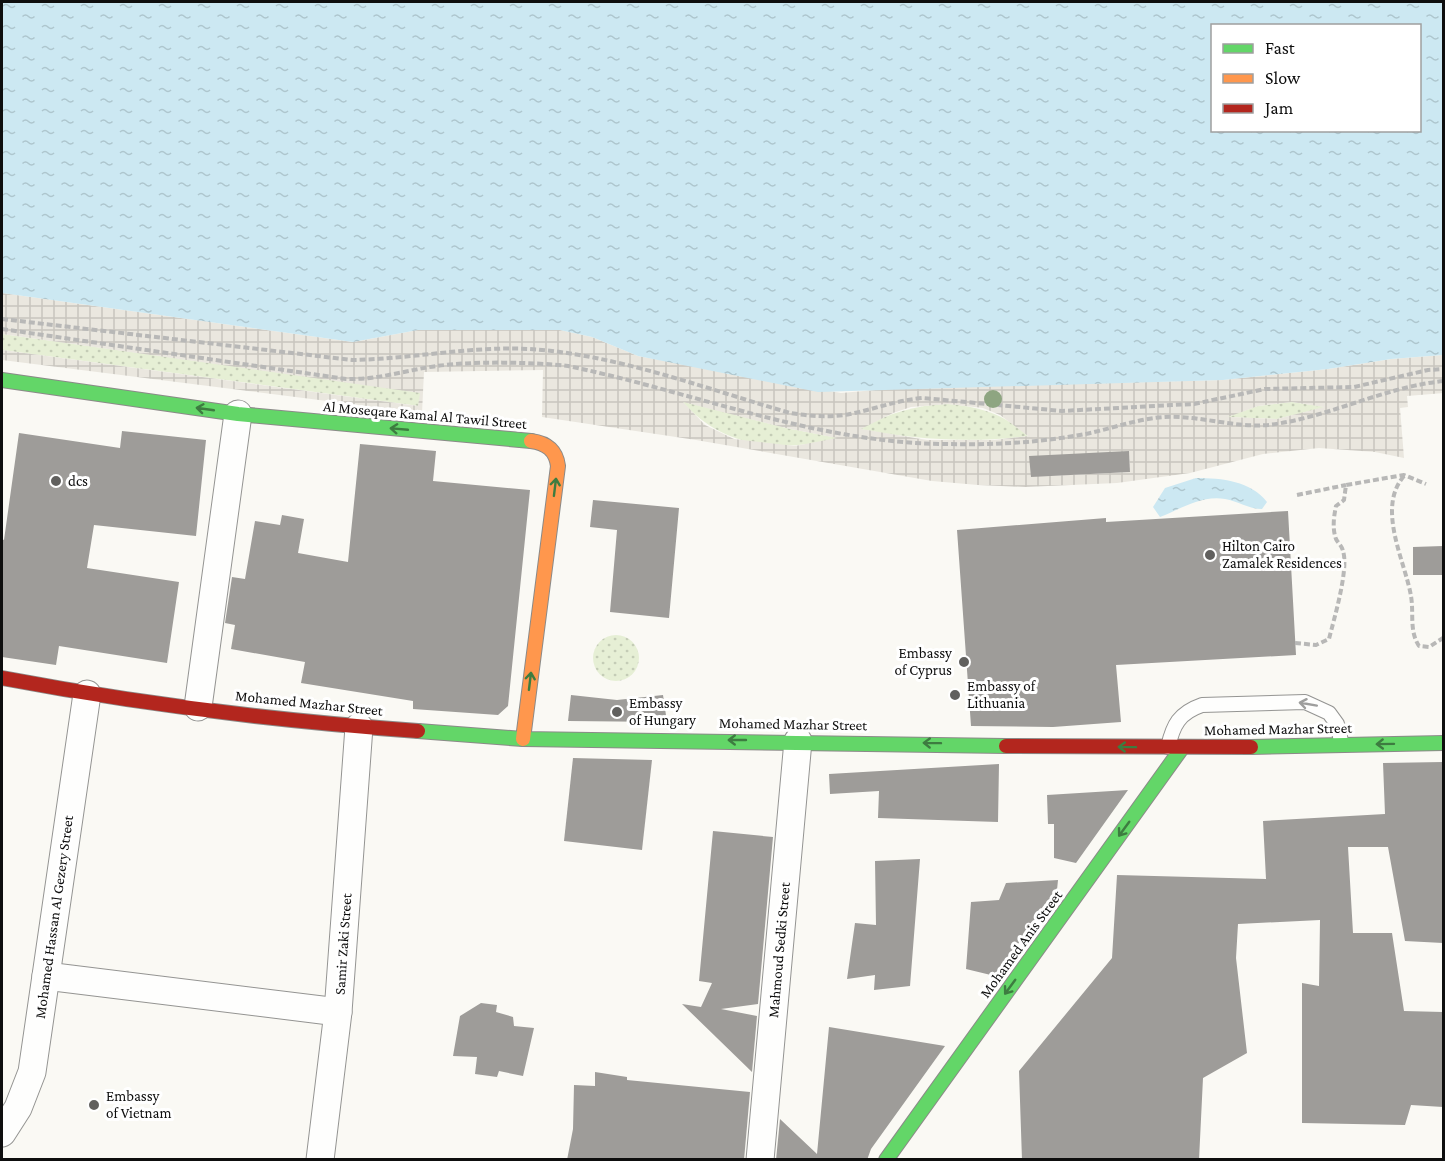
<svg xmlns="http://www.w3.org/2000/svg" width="1445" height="1161" font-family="'Crimson Pro',serif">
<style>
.grass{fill:url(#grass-dots)}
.plaza{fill:url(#plaza-grid);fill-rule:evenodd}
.water{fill:url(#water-ripples);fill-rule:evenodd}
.building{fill:#9e9c99}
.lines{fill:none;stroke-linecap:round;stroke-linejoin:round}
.lane-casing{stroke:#949492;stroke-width:16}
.street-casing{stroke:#949492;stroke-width:29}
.fast-casing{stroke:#8b8a88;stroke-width:16}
.slow-casing{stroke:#8b8a88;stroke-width:16}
.jam-casing{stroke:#8b8a88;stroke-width:16}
.path{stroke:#b8b8b7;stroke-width:4;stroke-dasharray:6 3;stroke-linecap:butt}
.lane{stroke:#fefefd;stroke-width:14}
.street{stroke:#fefefd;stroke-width:27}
.fast{stroke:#63d668;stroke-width:14}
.slow{stroke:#ff974d;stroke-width:14}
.jam{stroke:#b3261e;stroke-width:14}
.tree{fill:#8ea581}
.oneway{stroke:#3d7c40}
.oneway2{stroke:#9e9e9d}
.poi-dot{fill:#61605e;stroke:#fff;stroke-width:2}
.labels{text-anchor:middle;stroke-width:6;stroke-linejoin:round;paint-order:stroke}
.street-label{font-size:15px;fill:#0e0e0e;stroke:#fff}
.poi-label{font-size:15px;fill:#0e0e0e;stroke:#fff;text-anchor:start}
</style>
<defs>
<pattern id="grass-dots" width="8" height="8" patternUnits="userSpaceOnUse" patternTransform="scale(1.5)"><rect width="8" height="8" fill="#e6efd5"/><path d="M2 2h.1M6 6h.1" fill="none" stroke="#c4ccb6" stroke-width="1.8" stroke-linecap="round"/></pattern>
<pattern id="plaza-grid" width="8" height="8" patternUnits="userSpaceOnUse" patternTransform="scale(1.5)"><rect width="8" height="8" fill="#eae7df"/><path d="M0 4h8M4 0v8" fill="none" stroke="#c8c5be"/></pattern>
<pattern id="water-ripples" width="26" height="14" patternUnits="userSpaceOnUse" patternTransform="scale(1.5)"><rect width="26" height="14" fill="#cce8f2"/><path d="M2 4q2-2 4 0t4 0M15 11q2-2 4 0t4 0" fill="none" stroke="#aec6ce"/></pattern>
</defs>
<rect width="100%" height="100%" fill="#faf9f4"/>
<g class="grass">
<path d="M2 334 421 392 419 406 2 350Z"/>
<path d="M682 401 786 428 838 438C781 453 723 449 682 401Z"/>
<path d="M1292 402 1326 407 1277 419 1226 417 1258 406Z"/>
<path d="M948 404C981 407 1004 414 1028 436 971 443 917 440 860 429 889 413 915 405 948 404Z"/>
<circle cx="616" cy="658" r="23"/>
</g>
<path class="plaza" d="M2 293 353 342 418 330H560L592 337 638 356 841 393 887 389 1223 380 1328 369 1391 359 1443 355 1444 393 1407 396 1408 407 1400 408 1404 458 1375 452 1319 448 1263 454 1190 473 1117 483 1025 487 978 485 932 481 696 440 542 417 543 370 424 372 422 413 2 360V350L418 406 420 393 2 334ZM683 402 786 428 837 438 795 446 734 439 705 425ZM1292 402 1324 407 1277 419 1228 417 1258 406ZM948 404 983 408 1000 415 1028 436 994 440H927L861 429 893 413 911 407ZM1129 451 1130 472 1048 476Z"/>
<g class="water">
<path d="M2 2H1443V355L1391 359 1328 369 1223 380 818 392 638 356 592 337 560 330H418L353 342 2 293ZM1212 26H1420V130H1212Z"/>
<path d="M1196 478C1222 478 1251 481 1267 502L1262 509C1248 509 1238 501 1225 499 1201 495 1181 509 1160 517L1153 507 1165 488Z"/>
</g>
<g class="building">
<path d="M122 431 206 440 196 536 94 525 87 568 179 582 167 663 59 646 56 665 2 657V539L4 540 19 433 120 448Z"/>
<path d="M360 444 436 451 433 481 530 490 508 706 498 715 413 709V701L301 683 305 662 231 649 235 625 225 623 232 577 245 579 255 521 280 525 282 515 304 519 298 553 348 562Z"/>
<path d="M1129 451 1130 472 1031 477 1029 456Z"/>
<path d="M593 500 679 508 669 618 610 612 617 530 590 527Z"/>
<path d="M1288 511 1296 655 1116 665 1121 722 1053 727 971 726 957 530 1106 518V522Z"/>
<path d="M1443 546V575H1413V547Z"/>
<path d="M571 695 617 700 663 695 667 722 568 721Z"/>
<path d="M573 758 652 760 642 850 564 841Z"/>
<path d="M1443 762V943L1405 941 1388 847H1348L1353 933H1392L1404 1011 1443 1012V1107L1411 1105 1405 1125 1302 1123V983L1319 986 1320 920 1238 924 1236 958 1247 1053 1203 1078 1199 1160H1022L1019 1071 1112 958 1117 875 1266 879 1263 821 1385 814 1383 763Z"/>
<path d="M999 764 998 822 878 818 879 791 830 794 829 774Z"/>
<path d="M1128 790 1076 863 1054 858V824H1048L1047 795Z"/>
<path d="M713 831 773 837 758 1004 721 1009 757 1016 752 1072 682 1004 701 1007 712 983 699 981Z"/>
<path d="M920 859 910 986 874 990 875 975 847 979 855 923 876 925 875 861Z"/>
<path d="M1058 880 1057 890 995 976 966 969 971 902 999 900 1006 883Z"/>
<path d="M481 1003 497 1005 496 1012 513 1017 514 1026 534 1028 523 1076 499 1071 497 1077 475 1074 477 1057 453 1056 460 1016Z"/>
<path d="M829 1027 945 1046 871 1149 867 1160H776L780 1119 817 1154Z"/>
<path d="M595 1072 627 1077V1080L750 1092 744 1160H567L573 1129 574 1085 595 1086Z"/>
</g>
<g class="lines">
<defs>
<path id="lane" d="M1168 747C1173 725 1179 713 1202 705L1305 702 1329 713 1337 724 1342 745"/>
<g id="street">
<path d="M198 707 238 414"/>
<path d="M46 976 338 1012"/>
<path d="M2 1133 18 1108 32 1072 87 694"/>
<path d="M320 1160 338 1012 359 727"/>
<path d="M760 1160 798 741"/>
</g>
<g id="fast">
<path d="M2 380 238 414 531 441"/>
<path d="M418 731 523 739 1006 746"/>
<path d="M1251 747 1444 743"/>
<path d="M886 1160 1182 748"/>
</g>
<path id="slow" d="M523 739 558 466C556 450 546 443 531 441"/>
<g id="jam">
<path d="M2 678C139 704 279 721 418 731"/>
<path d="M1006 746 1251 747"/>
</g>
</defs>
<use href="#lane" class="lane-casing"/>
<use href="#street" class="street-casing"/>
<use href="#fast" class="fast-casing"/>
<use href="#slow" class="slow-casing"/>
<use href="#jam" class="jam-casing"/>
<g class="path">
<path d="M2 319 352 360C411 359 469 346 529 349 615 354 707 389 790 413 810 416 830 418 850 414 875 409 897 400 923 398L1062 411 1172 405 1194 404 1265 389 1354 387 1428 370 1444 369"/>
<path d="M2 329 346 379C378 380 406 370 437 366 472 361 533 362 568 366 694 392 815 443 945 444 990 445 1035 443 1080 435 1108 430 1136 419 1164 417 1199 415 1233 428 1268 425 1328 418 1383 387 1444 381"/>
<path d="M1404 476C1376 508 1405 561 1411 596 1414 613 1409 631 1419 646L1429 647 1443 638"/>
<path d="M1297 495 1346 485"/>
<path d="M1295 643 1316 645 1329 639C1334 619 1349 569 1343 551 1342 546 1338 543 1336 539 1332 528 1334 516 1336 506L1344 500 1346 485 1404 475 1426 484"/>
</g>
<use href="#lane" class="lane"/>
<use href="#street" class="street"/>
<use href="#fast" class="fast"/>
<use href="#slow" class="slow"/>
<use href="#jam" class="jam"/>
</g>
<circle class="tree" cx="993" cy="399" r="9"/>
<defs><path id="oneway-shaft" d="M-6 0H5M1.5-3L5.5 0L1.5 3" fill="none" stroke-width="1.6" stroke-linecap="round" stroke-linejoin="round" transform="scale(1.5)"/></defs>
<g class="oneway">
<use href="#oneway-shaft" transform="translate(205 409) rotate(-172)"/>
<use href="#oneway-shaft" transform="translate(399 429) rotate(-175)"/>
<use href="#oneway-shaft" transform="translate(555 487) rotate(-83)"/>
<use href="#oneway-shaft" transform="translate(530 681) rotate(-83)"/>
<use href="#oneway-shaft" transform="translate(737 740) rotate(-180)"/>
<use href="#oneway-shaft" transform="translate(932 743) rotate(-179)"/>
<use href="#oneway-shaft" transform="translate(1385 744) rotate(179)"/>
<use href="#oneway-shaft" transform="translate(1127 747) rotate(-179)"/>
<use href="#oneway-shaft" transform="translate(1124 829) rotate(126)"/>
<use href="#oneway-shaft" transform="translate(1010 987) rotate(126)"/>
</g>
<use class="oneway2" href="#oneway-shaft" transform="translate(1308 704) rotate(-170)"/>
<g class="poi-dot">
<circle cx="56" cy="481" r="6"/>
<circle cx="1210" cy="555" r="6"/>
<circle cx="964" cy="662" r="6"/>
<circle cx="955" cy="695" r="6"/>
<circle cx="617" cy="712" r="6"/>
<circle cx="94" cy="1105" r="6"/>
</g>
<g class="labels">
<g class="street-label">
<text transform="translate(425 415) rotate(5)" y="5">Al Moseqare Kamal Al Tawil Street</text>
<text transform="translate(309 703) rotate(6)" y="5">Mohamed Mazhar Street</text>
<text transform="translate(793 724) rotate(1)" y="5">Mohamed Mazhar Street</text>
<text transform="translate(1278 729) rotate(-1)" y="5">Mohamed Mazhar Street</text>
<text transform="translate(54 917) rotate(-82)" y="5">Mohamed Hassan Al Gezery Street</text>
<text transform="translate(343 944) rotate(-86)" y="5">Samir Zaki Street</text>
<text transform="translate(1021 944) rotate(-54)" y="5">Mohamed Anis Street</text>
<text transform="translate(779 950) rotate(-85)" y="5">Mahmoud Sedki Street</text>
</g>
<g class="poi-label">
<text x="68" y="486">dcs</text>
<text x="1222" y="551">Hilton Cairo<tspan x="1222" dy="17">Zamalek Residences</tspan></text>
<text x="952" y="658" text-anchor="end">Embassy<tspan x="952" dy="17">of Cyprus</tspan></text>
<text x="967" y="691">Embassy of<tspan x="967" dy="17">Lithuania</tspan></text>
<text x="629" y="708">Embassy<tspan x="629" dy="17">of Hungary</tspan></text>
<text x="106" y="1101">Embassy<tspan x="106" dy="17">of Vietnam</tspan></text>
</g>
</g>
<rect width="1445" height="1161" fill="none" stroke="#0e0e0e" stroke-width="6"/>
<rect x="1211" y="24" width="210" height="108" fill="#ffffff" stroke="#9f9f9f" stroke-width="1.5"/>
<rect x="1223" y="44" width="30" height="9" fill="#63d668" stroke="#9f9f9f" stroke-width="1.5"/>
<text x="1265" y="54" font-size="18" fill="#0e0e0e">Fast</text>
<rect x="1223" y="74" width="30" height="9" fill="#ff974d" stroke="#9f9f9f" stroke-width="1.5"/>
<text x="1265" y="84" font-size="18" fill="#0e0e0e">Slow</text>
<rect x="1223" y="104" width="30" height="9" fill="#b3261e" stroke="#9f9f9f" stroke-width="1.5"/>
<text x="1265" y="114" font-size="18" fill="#0e0e0e">Jam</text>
</svg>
